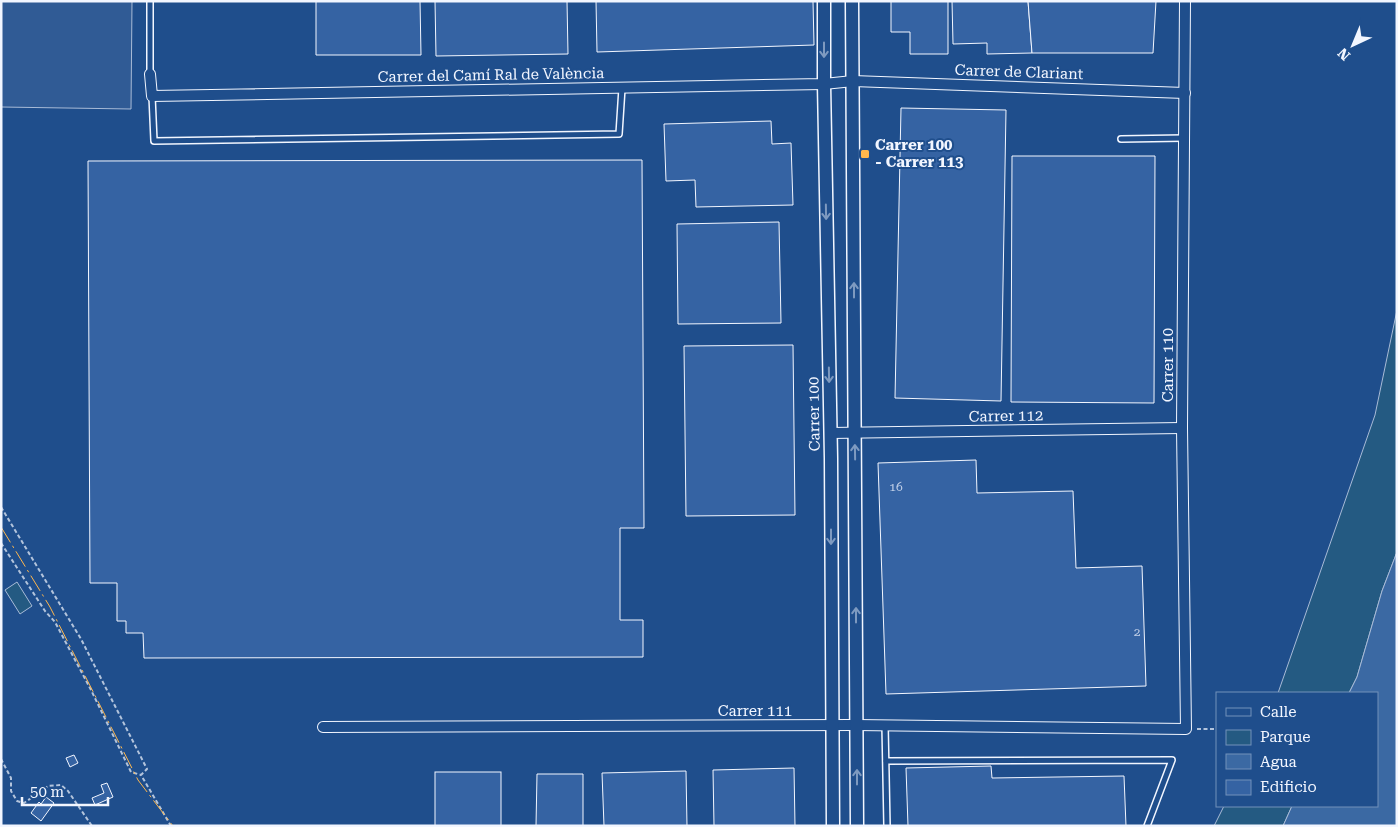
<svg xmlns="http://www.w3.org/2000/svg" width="1398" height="827" font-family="'Roboto Serif',serif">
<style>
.green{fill:#245a82;stroke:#a8bbd7}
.parking{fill:#305b95;stroke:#a8bbd7}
.water{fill:#3b69a3;stroke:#a8bbd7}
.building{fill:#3563a3;stroke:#f2f6ff}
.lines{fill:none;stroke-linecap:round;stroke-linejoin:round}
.service-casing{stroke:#f2f6ff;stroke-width:8}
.minor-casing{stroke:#f2f6ff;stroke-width:12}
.tertiary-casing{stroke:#f2f6ff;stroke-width:15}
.path{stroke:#b3c4dc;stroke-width:2;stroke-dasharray:4 2.5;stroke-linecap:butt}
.service{stroke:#1f4e8c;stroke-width:5}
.minor{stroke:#1f4e8c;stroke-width:10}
.tertiary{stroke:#1f4e8c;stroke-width:12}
.power{stroke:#ffb74d;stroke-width:1;stroke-dasharray:18 4 2.5 4;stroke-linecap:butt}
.oneway{stroke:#7e9ac0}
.poi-dot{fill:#ffb74d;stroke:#1f4e8c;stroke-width:2}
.labels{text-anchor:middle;stroke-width:4;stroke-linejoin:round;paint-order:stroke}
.number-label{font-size:12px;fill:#c3d1e8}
.street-label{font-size:15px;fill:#f2f6ff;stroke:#1f4e8c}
.poi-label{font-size:15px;font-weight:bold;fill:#f2f6ff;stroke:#1f4e8c;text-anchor:start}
</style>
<rect width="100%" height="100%" fill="#1f4e8c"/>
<g class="green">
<path d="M1397 310V552L1382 591 1357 677 1349 693H1278L1375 415Z"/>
<path d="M17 582 32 606 20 614 5 590Z"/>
<path d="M1224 806H1292L1283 826H1214Z"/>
</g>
<path class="parking" d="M1 1H132L131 109 1 107Z"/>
<path class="water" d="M1397 552V826H1283L1292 806H1377V693H1349L1357 677 1382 591Z"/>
<g class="building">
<path d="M316 1H420L421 55H316Z"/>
<path d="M435 1H567L568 54 436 56Z"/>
<path d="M596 1H813L814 45 597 52Z"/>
<path d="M891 1H948V54H910V32H891Z"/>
<path d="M952 1H1028L1032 53 987 54V43L953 44Z"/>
<path d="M1028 1H1156L1153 53H1032Z"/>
<path d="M901 108 1006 110 1001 401 895 398Z"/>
<path d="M771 121 772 144 791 143 793 205 696 207 695 180 666 181 664 124Z"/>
<path d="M1012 156H1155L1154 403 1011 402Z"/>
<path d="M642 160 644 528H620V620H643V657L144 658 143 633H126V621H117V583H90L88 161Z"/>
<path d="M779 222 781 323 678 324 677 224Z"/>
<path d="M793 345 795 515 686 516 684 346Z"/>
<path d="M976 460 977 493 1073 491 1076 568 1142 566 1146 686 886 694 878 463Z"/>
<path d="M74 755 78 763 70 767 66 758Z"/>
<path d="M991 766 992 778 1124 776 1126 826H908L906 768Z"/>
<path d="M794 768 795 826H714L713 770Z"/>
<path d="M686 771 687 826H604L602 773Z"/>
<rect x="435" y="772" width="66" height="54"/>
<path d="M537 774H583V826H536Z"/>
<path d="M107 783 113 797 95 805 92 798 104 793 101 785Z"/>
<path d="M46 797 54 803 41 821 31 813 39 802 41 804Z"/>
</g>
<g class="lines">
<defs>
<g id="service">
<path d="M150 1V74"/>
<path d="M152 96 154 141 619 134 622 88"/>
<path d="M1121 139 1184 138"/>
<path d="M885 725 887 826"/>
<path d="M886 761 1172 760 1147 826"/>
</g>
<g id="minor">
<path d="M150 74 152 96 824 84 853 81 1185 93"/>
<path d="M831 433 1182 428"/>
<path d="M323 727 856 725 1186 729 1182 428 1185 1"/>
</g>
<g id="tertiary">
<path d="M824 1V84L831 458 833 826"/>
<path d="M852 1 857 826"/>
</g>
</defs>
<use href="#service" class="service-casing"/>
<use href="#minor" class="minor-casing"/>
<use href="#tertiary" class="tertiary-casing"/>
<g class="path">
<path d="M1 507 81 639 147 769 141 775 171 826"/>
<path d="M1 543 45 611 55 622 91 690 131 772 141 775"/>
<path d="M1197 729H1217"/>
<path d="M1 759 11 778V791L17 801 24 803 48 786 61 785 68 791 92 826"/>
</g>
<use href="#service" class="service"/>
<use href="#minor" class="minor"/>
<use href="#tertiary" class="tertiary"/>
<path class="power" d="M1 527 50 607 138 780 173 826"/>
</g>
<defs><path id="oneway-shaft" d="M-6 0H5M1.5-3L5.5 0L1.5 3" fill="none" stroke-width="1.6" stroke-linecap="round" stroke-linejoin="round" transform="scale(1.25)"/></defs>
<g class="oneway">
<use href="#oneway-shaft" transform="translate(824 50) rotate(90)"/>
<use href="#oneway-shaft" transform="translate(826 212) rotate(89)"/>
<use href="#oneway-shaft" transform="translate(854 290) rotate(-90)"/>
<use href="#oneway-shaft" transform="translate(829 375) rotate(89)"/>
<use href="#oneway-shaft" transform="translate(855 452) rotate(-91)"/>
<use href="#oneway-shaft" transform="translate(831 537) rotate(90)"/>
<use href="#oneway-shaft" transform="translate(856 615) rotate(-90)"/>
<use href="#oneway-shaft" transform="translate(857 777) rotate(-90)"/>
</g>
<rect class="poi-dot" x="860" y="149" width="10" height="10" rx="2.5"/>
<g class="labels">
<g class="number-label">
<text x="896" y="491">16</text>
<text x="1137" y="636">2</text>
</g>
<g class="street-label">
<text transform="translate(1019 72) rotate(2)" y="5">Carrer de Clariant</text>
<text transform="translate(491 75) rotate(-1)" y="5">Carrer del Camí Ral de València</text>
<text transform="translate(1168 365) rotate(-90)" y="5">Carrer 110</text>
<text transform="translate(814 414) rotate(-91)" y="5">Carrer 100</text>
<text transform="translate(1006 416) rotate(-1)" y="5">Carrer 112</text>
<text x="755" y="716">Carrer 111</text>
</g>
<g class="poi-label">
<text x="875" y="150">Carrer 100<tspan x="875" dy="17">- Carrer 113</tspan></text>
</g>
</g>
<rect width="1398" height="827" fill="none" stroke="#f2f6ff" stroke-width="5"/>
<rect x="1216" y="692" width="162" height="115" fill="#1f4e8c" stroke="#7391ba"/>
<rect x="1226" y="708" width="25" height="8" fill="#1f4e8c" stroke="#7391ba"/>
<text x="1260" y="717" font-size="15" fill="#f2f6ff">Calle</text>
<rect x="1226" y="730" width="25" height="15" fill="#245a82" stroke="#7391ba"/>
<text x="1260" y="742" font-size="15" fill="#f2f6ff">Parque</text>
<rect x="1226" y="754" width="25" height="15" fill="#3b69a3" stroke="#7391ba"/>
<text x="1260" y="767" font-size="15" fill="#f2f6ff">Agua</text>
<rect x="1226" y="780" width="25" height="15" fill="#3563a3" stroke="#7391ba"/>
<text x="1260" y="792" font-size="15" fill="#f2f6ff">Edificio</text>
<g transform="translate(1353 45) rotate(224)" stroke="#1f4e8c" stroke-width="4" paint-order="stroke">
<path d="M0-4L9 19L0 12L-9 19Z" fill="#f2f6ff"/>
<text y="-8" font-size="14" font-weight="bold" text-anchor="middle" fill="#f2f6ff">N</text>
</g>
<path d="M22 797v8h86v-8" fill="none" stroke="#f2f6ff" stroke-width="2.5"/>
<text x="30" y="797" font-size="15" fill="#f2f6ff" stroke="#1f4e8c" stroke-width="4" paint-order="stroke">50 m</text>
</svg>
